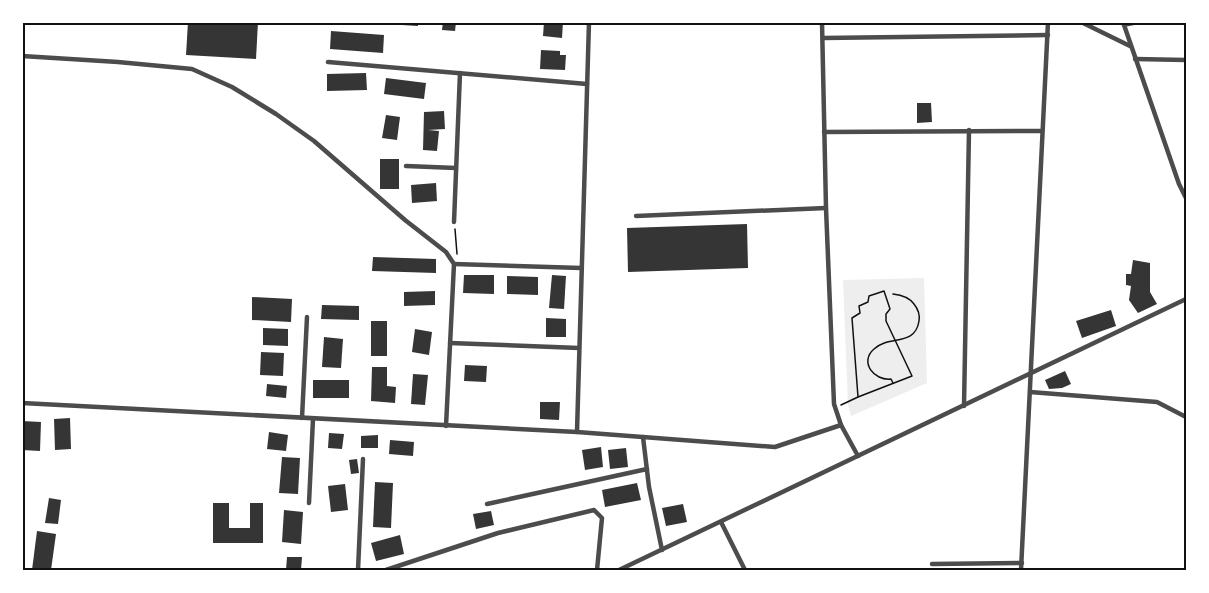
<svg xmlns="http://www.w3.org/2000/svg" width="1209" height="593" font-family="Mulish,sans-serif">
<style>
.green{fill:#eee}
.building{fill:#353535}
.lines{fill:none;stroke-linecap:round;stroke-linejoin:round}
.path{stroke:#111;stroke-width:1.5}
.service{stroke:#4c4c4c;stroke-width:2}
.minor{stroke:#4c4c4c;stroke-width:4.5}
.neatline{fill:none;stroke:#111;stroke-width:2}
</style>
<rect width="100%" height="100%" fill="#fff"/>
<path class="green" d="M924 278 927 383 851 416 848 405 843 280Z"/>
<g class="building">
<path d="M188 22H258L256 59 186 55Z"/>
<path d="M402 22H418V26L402 25Z"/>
<path d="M443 22H456L455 31 442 30Z"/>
<path d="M544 22H563L562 38 543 36Z"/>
<path d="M331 31 384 35 383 53 330 49Z"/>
<path d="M541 50 560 51V55H566L565 70 540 69Z"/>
<path d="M366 73 367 90 327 91V74Z"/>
<path d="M386 78 426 83 424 99 384 94Z"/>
<path d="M917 103H931L932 122 917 123Z"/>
<path d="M444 111 445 129 428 130 439 131 437 151 423 150 424 112Z"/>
<path d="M386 115 400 117 397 140 382 138Z"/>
<rect x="380" y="159" width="19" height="30"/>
<path d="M436 183 437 201 412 203 411 185Z"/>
<path d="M747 224 748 268 628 272 627 228Z"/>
<path d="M373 257 436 259V273L372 271Z"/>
<path d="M1133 260 1150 263V292L1157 304 1138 313 1129 300 1131 286 1126 285V274H1131Z"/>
<path d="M464 275H494V294L463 293Z"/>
<path d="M552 275 566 276 564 309 549 308Z"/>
<path d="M507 276 538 277V295L507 294Z"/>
<path d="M435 291V305L404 306V292Z"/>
<path d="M252 297 292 299 291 322 252 320Z"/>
<path d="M322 305 359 306V320L321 319Z"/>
<path d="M1111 310 1116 326 1082 338 1076 321Z"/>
<path d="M546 318 566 319V337H546Z"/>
<rect x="371" y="321" width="16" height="35"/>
<path d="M263 328 288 329V346L263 345Z"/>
<path d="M415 329 432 332 429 355 412 352Z"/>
<path d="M324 337 343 339 341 368 322 367Z"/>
<path d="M261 352 284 353 283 376 260 375Z"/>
<path d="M465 365 487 366 486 382 464 381Z"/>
<path d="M372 367H387V386L396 387 395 403 371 401Z"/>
<path d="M1065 371 1071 384 1062 388 1049 389 1045 380Z"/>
<path d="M413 374 428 375 425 405 411 404Z"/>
<rect x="313" y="380" width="36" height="18"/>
<path d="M267 384 287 386 286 398 266 396Z"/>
<path d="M540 402H560L559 420 540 419Z"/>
<path d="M70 418 71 449 55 450 54 419Z"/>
<path d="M22 421 41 422 40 451 22 450Z"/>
<path d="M269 432 288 435 286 451 267 449Z"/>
<path d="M329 433 344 434 342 449 328 448Z"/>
<path d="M378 435V448H361V436Z"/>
<path d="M390 440 414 442 413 456 389 454Z"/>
<path d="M601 447 603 467 585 470 582 450Z"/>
<path d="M626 448 628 467 610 469 608 450Z"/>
<path d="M282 457 300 458 298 494 279 493Z"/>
<path d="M357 459 359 473 351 474 349 460Z"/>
<path d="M375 482 393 483 391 528 373 527Z"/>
<path d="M637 483 641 500 605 507 602 490Z"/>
<path d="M345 484 348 510 331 512 328 486Z"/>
<path d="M49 498 61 500 58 524 45 523Z"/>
<path d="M213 503H229V528H250V503H263V543H213Z"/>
<path d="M683 504 687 522 666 526 662 508Z"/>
<path d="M284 510 303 512 301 544 282 542Z"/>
<path d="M491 511 494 525 476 529 473 514Z"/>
<path d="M37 531 56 534 51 570H32Z"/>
<path d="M400 535 404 554 376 561 371 543Z"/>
<path d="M287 557H302L301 570H286Z"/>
</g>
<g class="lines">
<g class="path">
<path d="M455 229 457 254"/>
<path d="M884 291 890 309 886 314V321L912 376 858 397 852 318 860 313 859 306 868 302 869 296Z"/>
<path d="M893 383 891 379C874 381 859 362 874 349 888 335 915 347 919 321 920 315 918 309 914 304 909 297 902 295 893 294"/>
<path d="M841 405 858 397"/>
</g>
<g class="service">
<path d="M1124 26 1145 22"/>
<path d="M22 203V207"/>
</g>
<g class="minor">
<path d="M822 22 826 208 834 404 841 425 858 456"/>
<path d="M1081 22 1130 46"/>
<path d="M1123 22 1179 184 1186 198"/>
<path d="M823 38 1048 35"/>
<path d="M22 56 118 62 192 69 232 87 276 114 314 141 405 220 446 252 454 264 446 426"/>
<path d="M1135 59 1186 60"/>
<path d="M328 62 587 84"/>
<path d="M824 132 1042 131"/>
<path d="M406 166 456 168"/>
<path d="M636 216 826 208"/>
<path d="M454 222 460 73"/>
<path d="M454 264 581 268"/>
<path d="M450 343 579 348"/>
<path d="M1030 392 1157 402 1186 417"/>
<path d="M22 403 577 432 775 447 841 425"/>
<path d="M964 406 969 130"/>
<path d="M302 418 307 317"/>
<path d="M577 432 589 22"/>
<path d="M643 437 649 487 662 550"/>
<path d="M309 503 313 419"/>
<path d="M487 504 647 469"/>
<path d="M721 522 745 570"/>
<path d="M932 564 1022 563"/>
<path d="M358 570 363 459"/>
<path d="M386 570 498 533 594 510 602 518 597 570"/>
<path d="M619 570 1186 299"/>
<path d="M1021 570 1048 22"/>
</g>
</g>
<rect width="1209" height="593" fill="none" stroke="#ffffff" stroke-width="48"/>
<rect x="24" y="24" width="1161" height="545" class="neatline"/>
</svg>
